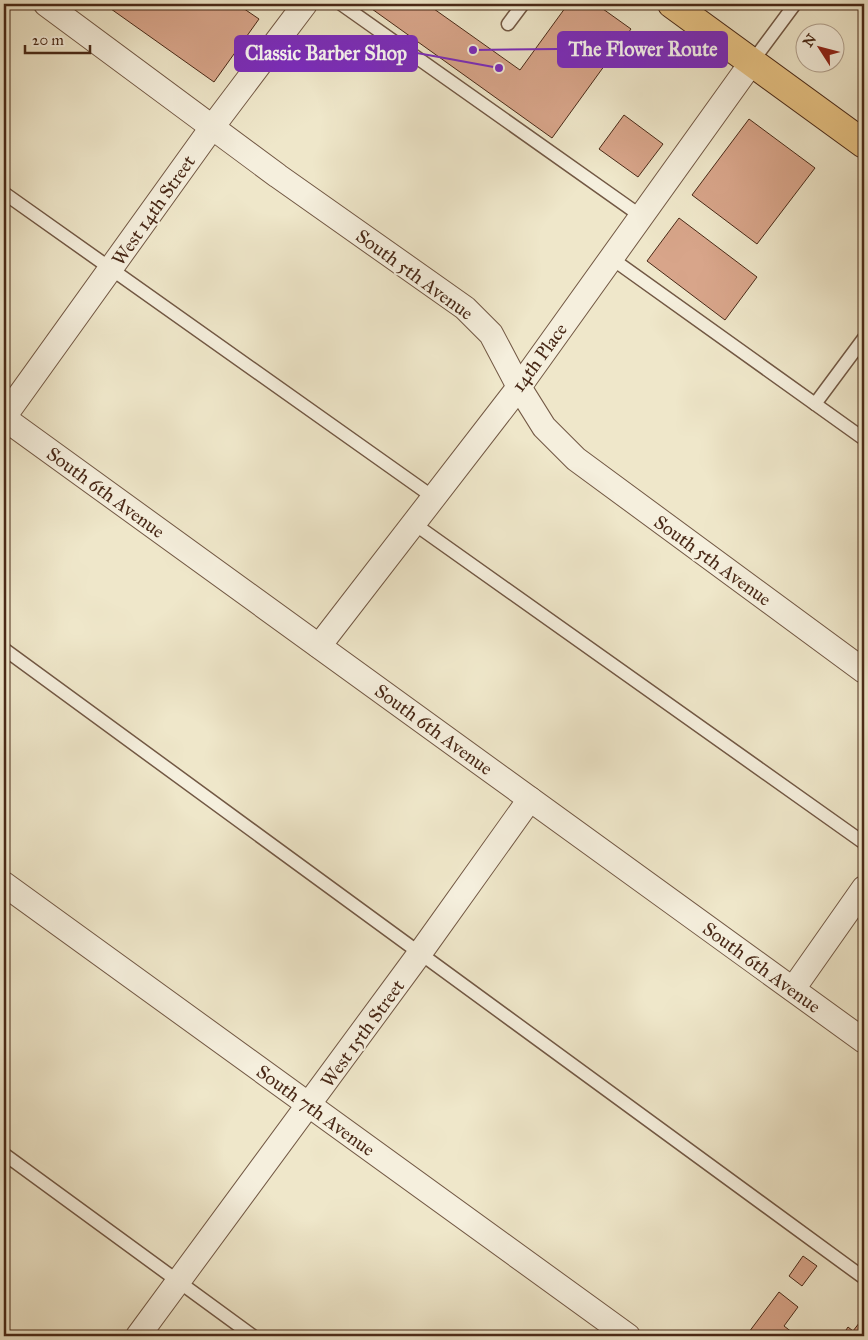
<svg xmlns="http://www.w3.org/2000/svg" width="868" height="1340" font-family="'IM FELL Great Primer',serif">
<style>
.building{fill:#d8a58a;stroke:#492917}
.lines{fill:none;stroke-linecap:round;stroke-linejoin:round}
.lane-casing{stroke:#725844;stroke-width:15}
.street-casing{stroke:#725844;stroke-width:26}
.primary-casing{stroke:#492917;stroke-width:30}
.lane{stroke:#f5efdd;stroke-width:12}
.street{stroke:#f5efdd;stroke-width:24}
.primary{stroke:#e8c485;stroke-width:28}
.labels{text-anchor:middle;stroke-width:4;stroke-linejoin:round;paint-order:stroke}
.street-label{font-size:19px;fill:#492917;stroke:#f5efdd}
.leader{fill:none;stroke:#7b2cbf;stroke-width:2}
.callout-dot{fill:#7b2cbf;stroke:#f5efdd;stroke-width:2}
.callout{fill:#7b2cbf;stroke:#7b2cbf;stroke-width:2}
.callout-label{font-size:20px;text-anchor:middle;font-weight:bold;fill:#fff}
</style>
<rect width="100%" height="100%" fill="#efe7ca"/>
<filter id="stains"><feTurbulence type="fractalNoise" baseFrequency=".004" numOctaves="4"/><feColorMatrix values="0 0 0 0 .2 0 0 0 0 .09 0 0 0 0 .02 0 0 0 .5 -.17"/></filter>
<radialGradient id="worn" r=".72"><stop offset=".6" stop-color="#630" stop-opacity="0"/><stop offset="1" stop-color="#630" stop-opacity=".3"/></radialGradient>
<g class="building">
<path d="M104 4H237L259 19 214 82Z"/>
<path d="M365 4H427L520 70 568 4H596L631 29 552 138Z"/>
<path d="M624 115 663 144 638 177 599 149Z"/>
<path d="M749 119 815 168 757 244 692 195Z"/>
<path d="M679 218 757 277 725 320 647 261Z"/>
<path d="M803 1256 817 1266 802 1286 789 1276Z"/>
<path d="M779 1292 798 1307 784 1326 797 1336H746Z"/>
<path d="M863 1318H864V1336H842L848 1327 853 1331Z"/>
</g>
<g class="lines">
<defs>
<g id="lane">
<path d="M341 4 641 216"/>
<path d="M508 24 523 4"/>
<path d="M752 62 795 4"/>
<path d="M4 193 433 497"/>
<path d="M611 258 864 439"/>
<path d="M815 404 864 338"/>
<path d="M413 523 864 843"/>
<path d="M4 649 864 1278"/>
<path d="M4 1154 253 1336"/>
</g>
<g id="street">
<path d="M46 4 278 176 465 308 491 334 519 387 544 427 576 459 864 671"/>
<path d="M4 417 213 126 305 4"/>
<path d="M4 418 864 1041"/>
<path d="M319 646 519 387 752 62"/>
<path d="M4 884 628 1336"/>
<path d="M793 989 864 888"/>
<path d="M138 1336 420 953 530 799"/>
</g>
<path id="primary" d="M672 4 864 144"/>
</defs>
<use href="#lane" class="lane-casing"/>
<use href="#street" class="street-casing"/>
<use href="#primary" class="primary-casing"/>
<use href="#lane" class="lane"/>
<use href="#street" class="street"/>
<use href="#primary" class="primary"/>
</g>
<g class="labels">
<g class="street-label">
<text transform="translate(153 210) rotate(-55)" y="7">West 14th Street</text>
<text transform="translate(415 274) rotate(36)" y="7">South 5th Avenue</text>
<text transform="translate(539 357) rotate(-54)" y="7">14th Place</text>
<text transform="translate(106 492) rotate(36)" y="7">South 6th Avenue</text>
<text transform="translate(713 560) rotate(36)" y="7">South 5th Avenue</text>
<text transform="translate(434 729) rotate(36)" y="7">South 6th Avenue</text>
<text transform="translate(762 967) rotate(36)" y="7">South 6th Avenue</text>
<text transform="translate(362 1033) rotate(-54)" y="7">West 15th Street</text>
<text transform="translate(316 1110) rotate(36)" y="7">South 7th Avenue</text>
</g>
</g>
<path class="leader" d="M473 50L558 49M499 68L417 53"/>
<g class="callout-dot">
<circle cx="473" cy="50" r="5"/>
<circle cx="499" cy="68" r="5"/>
</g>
<g class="callout">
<rect x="558" y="32" width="169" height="35" rx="5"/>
<rect x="235" y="36" width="182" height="35" rx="5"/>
</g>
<g class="callout-label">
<text x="643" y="56">The Flower Route</text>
<text x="326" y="60">Classic Barber Shop</text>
</g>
<rect width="868" height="1340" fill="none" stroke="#efe7ca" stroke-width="20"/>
<rect x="5" y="5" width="858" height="1330" fill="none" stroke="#492917" stroke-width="2.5"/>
<rect x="10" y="10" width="848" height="1320" fill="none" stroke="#492917"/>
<g transform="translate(820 48) rotate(306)"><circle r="24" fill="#f5efdd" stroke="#b0a08e"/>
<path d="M0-4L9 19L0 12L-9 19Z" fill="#8f2418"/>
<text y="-8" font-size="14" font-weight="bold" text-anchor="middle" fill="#492917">N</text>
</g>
<path d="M25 45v8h65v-8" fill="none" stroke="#492917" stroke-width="2.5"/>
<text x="32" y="45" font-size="15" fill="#492917" stroke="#f5efdd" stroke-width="4" paint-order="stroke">20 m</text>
<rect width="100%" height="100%" filter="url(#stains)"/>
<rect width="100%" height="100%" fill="url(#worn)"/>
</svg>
